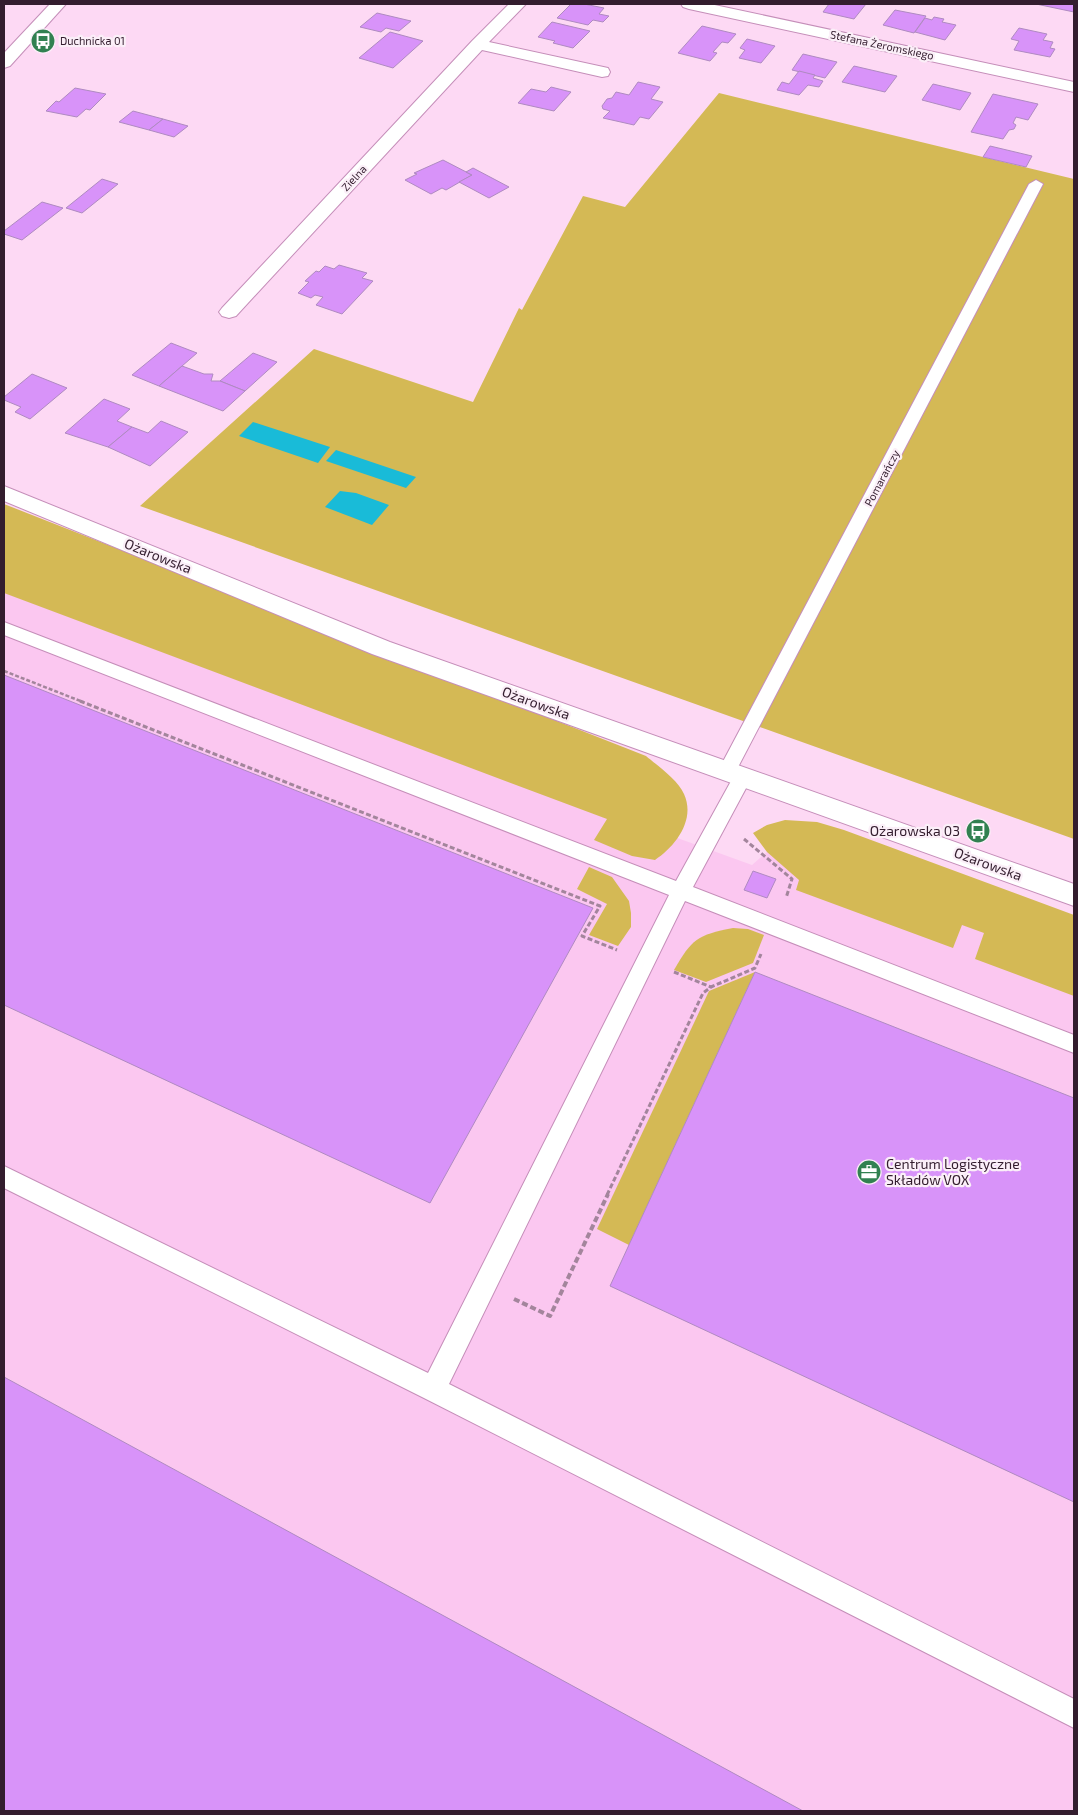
<svg xmlns="http://www.w3.org/2000/svg" width="1078" height="1815" font-family="'Exo 2',sans-serif">
<style>
.built{fill:#fbc7f0}
.green{fill:#d4b955}
.water{fill:#19bbd8}
.building{fill:#d893f9;stroke:#af8ac1}
.lines{fill:none;stroke-linecap:round;stroke-linejoin:round}
.service-casing{stroke:#c58eb9;stroke-width:2}
.minor-casing{stroke:#c58eb9;stroke-width:2}
.tertiary-casing{stroke:#c58eb9;stroke-width:2}
.secondary-casing{stroke:#c58eb9;stroke-width:2}
.path-far2{stroke:#a3859c;stroke-width:2.5;stroke-dasharray:4 2;stroke-linecap:butt}
.path-far1{stroke:#a3859c;stroke-width:3;stroke-dasharray:5 2.5;stroke-linecap:butt}
.path{stroke:#a3859c;stroke-width:4;stroke-dasharray:6 3;stroke-linecap:butt}
.service{fill:#fff;fill-rule:evenodd}
.minor{fill:#fff;fill-rule:evenodd}
.tertiary{fill:#fff;fill-rule:evenodd}
.secondary{fill:#fff;fill-rule:evenodd}
.labels{text-anchor:middle;stroke-width:4.5;stroke-linejoin:round;paint-order:stroke}
.far-poi-label{font-size:11px;fill:#331d2e;stroke:#fbeff8;text-anchor:start}
.far-street-label{font-size:11px;fill:#331d2e;stroke:#fbeff8}
.street-label{font-size:14px;fill:#331d2e;stroke:#fbeff8}
.poi-label{font-size:14px;fill:#331d2e;stroke:#fbeff8;text-anchor:end}
</style>
<rect width="100%" height="100%" fill="#fdd9f4"/>
<path class="built" d="M4 537 658 831 752 865 767 852 1074 956V1811H4Z"/>
<g class="green">
<path d="M719 93 1074 179V839L140 506 314 349 473 402 519 308 522 310 583 196 625 207Z"/>
<path d="M4 504 646 756C658 766 678 780 684 794 696 820 675 847 655 860L632 856 594 840 607 819 4 593Z"/>
<path d="M785 820 817 822 844 830 1074 915V996L975 959 984 933 962 925 953 948 796 890 799 880 767 852 753 833 767 825Z"/>
<path d="M589 867 612 877 629 901 631 913V927L618 946 589 935 607 904 577 889Z"/>
<path d="M733 928 748 929 764 935 753 963 706 982 674 970C692 939 697 935 733 928Z"/>
<path d="M755 972 629 1245 597 1229 709 991Z"/>
</g>
<g class="water">
<path d="M253 422 330 447 318 463 239 436Z"/>
<path d="M336 450 416 477 406 488 326 461Z"/>
<path d="M340 491 356 493 389 505 372 525 325 507Z"/>
</g>
<g class="building">
<path d="M571 4H584L604 8 599 14 609 16 603 22 593 20 588 25 557 18Z"/>
<path d="M829 4H866L854 19 823 12Z"/>
<path d="M1036 4H1074V12Z"/>
<path d="M895 10 926 16 914 33 883 25Z"/>
<path d="M377 13 411 21 399 31 386 28 381 32 360 27Z"/>
<path d="M934 17 944 19 942 22 956 25 945 40 915 32 925 18 932 20Z"/>
<path d="M552 22 590 31 573 48 553 43 555 41 538 37Z"/>
<path d="M702 26 736 34 728 43 722 42 713 52 717 53 710 61 678 53Z"/>
<path d="M1019 28 1047 34 1043 40 1053 42 1050 48 1055 49 1050 57 1014 50 1019 41 1011 39Z"/>
<path d="M390 32 423 41 393 68 359 58Z"/>
<path d="M747 39 775 46 761 63 739 58 745 50 740 48Z"/>
<path d="M803 54 837 62 825 78 792 70Z"/>
<path d="M854 66 897 76 885 92 842 82Z"/>
<path d="M799 71 815 75 813 78 823 81 819 87 808 85 799 95 777 90 782 82 789 84Z"/>
<path d="M638 82 660 87 651 99 663 102 649 119 640 117 634 125 603 118 610 111 603 109 602 106 607 99 612 98 616 92 629 95Z"/>
<path d="M933 84 971 93 960 110 922 100Z"/>
<path d="M551 87 571 92 554 111 518 103 531 89 546 92Z"/>
<path d="M75 88 106 94 90 110 86 109 77 117 46 111 56 101 59 102Z"/>
<path d="M993 94 1038 104 1028 120 1016 117 1013 123 1016 125 1014 129 1009 130 1003 139 971 132Z"/>
<path d="M133 111 163 119 149 130 119 122Z"/>
<path d="M163 119 188 126 174 137 149 130Z"/>
<path d="M990 146 1032 156 1026 167 983 157Z"/>
<path d="M443 160 472 175 446 190 442 188 431 194 405 180 417 174 414 173Z"/>
<path d="M473 168 509 187 489 198 459 182 472 175 466 172Z"/>
<path d="M102 179 118 184 82 213 66 208Z"/>
<path d="M42 202 63 208 22 240 4 234V231Z"/>
<path d="M339 265 367 273 362 278 373 281 342 314 316 305 323 297 315 295 311 298 298 293 309 282 305 281 316 271 319 272 325 266 334 269Z"/>
<path d="M171 343 197 353 159 386 132 375Z"/>
<path d="M253 353 277 362 245 391 220 381Z"/>
<path d="M182 366 204 374H213L211 381H220L245 391 223 411 159 386Z"/>
<path d="M32 374 67 388 30 419 15 412 21 407 4 400V397Z"/>
<path d="M104 399 130 409 117 421 132 427 108 447 65 433Z"/>
<path d="M161 421 188 432 150 466 108 447 132 427 148 433Z"/>
<path d="M4 675 593 908 430 1203 4 1005Z"/>
<path d="M753 871 776 879 767 898 744 890Z"/>
<path d="M755 972 1074 1098V1502L610 1286Z"/>
<path d="M4 1377 803 1811H4Z"/>
</g>
<g class="lines">
<defs>
<g id="service">
<path d="M1036 180 1043 184 736 771 734 776 727 778 720 776 718 771 1029 184Z"/>
<path d="M4 622 676 881 736 772 743 770 750 772 752 777 693 887 1074 1035V1053L685 901 449 1384 1074 1699V1728L424 1398 4 1188V1166L428 1373 669 895 4 635Z"/>
</g>
<g id="minor">
<path d="M509 4H526L489 42 608 68 610 72 608 76 602 77 482 50 236 316 229 318 222 316 219 312 222 308 472 41Z"/>
<path d="M681 4H710L1074 82V92L689 9 683 7Z"/>
</g>
<path id="tertiary" d="M50 4H66L10 66 4 68V53Z"/>
<path id="secondary" d="M4 486 390 642 1074 884V906L372 654 4 501Z"/>
</defs>
<use href="#service" class="service-casing"/>
<use href="#minor" class="minor-casing"/>
<use href="#tertiary" class="tertiary-casing"/>
<use href="#secondary" class="secondary-casing"/>
<path class="path-far2" d="M4 671 83 702"/>
<g class="path-far1">
<path d="M80 701 600 906 582 936 617 950"/>
<path d="M744 839 792 879 786 898"/>
<path d="M674 972 711 987"/>
<path d="M607 1195 703 993 711 987 755 968 761 954"/>
</g>
<path class="path" d="M514 1299 550 1316 608 1194"/>
<use href="#service" class="service"/>
<use href="#minor" class="minor"/>
<use href="#tertiary" class="tertiary"/>
<use href="#secondary" class="secondary"/>
</g>
<defs>
<symbol id="bus-disc" viewBox="-11 -11 22 22"><circle r="9.5" fill="#318151" stroke="#fbeff8"/><path d="M-5-6H5V4H4V6H2V4H-2V6H-4V4H-5ZM-3.5-4V0h7V-4ZM-3.5 1.2v1.5H-2V1.2ZM2 1.2v1.5H3.5V1.2Z" fill="#fff"/></symbol>
<symbol id="office-disc" viewBox="-11 -11 22 22"><circle r="9.5" fill="#318151" stroke="#fbeff8"/><path d="M-6-3h4V-5.5h4V-3h4V5H-6ZM-1-4.5V-3h2v-1.5ZM-6 0V1H6V0Z" fill="#fff"/></symbol>
</defs>
<g fill-rule="evenodd">
<use href="#bus-disc" x="29" y="27" width="28" height="28"/>
<use href="#bus-disc" x="964" y="817" width="28" height="28"/>
<use href="#office-disc" x="855" y="1158" width="28" height="28"/>
</g>
<g class="labels">
<g class="far-poi-label">
<text x="60" y="45">Duchnicka 01</text>
</g>
<g class="far-street-label">
<text transform="translate(882 45) rotate(12)" y="4">Stefana Żeromskiego</text>
<text transform="translate(354 178) rotate(-47)" y="4">Zielna</text>
<text transform="translate(882 478) rotate(-62)" y="4">Pomarańczy</text>
</g>
<g class="street-label">
<text transform="translate(158 556) rotate(22)" y="5">Ożarowska</text>
<text transform="translate(536 703) rotate(20)" y="5">Ożarowska</text>
<text transform="translate(988 864) rotate(20)" y="5">Ożarowska</text>
</g>
<g class="poi-label">
<text x="960" y="836">Ożarowska 03</text>
<text x="886" y="1169" text-anchor="start">Centrum Logistyczne<tspan x="886" dy="16">Składów VOX</tspan></text>
</g>
</g>
<rect width="1078" height="1815" fill="none" stroke="#331d2e" stroke-width="10"/>
</svg>
